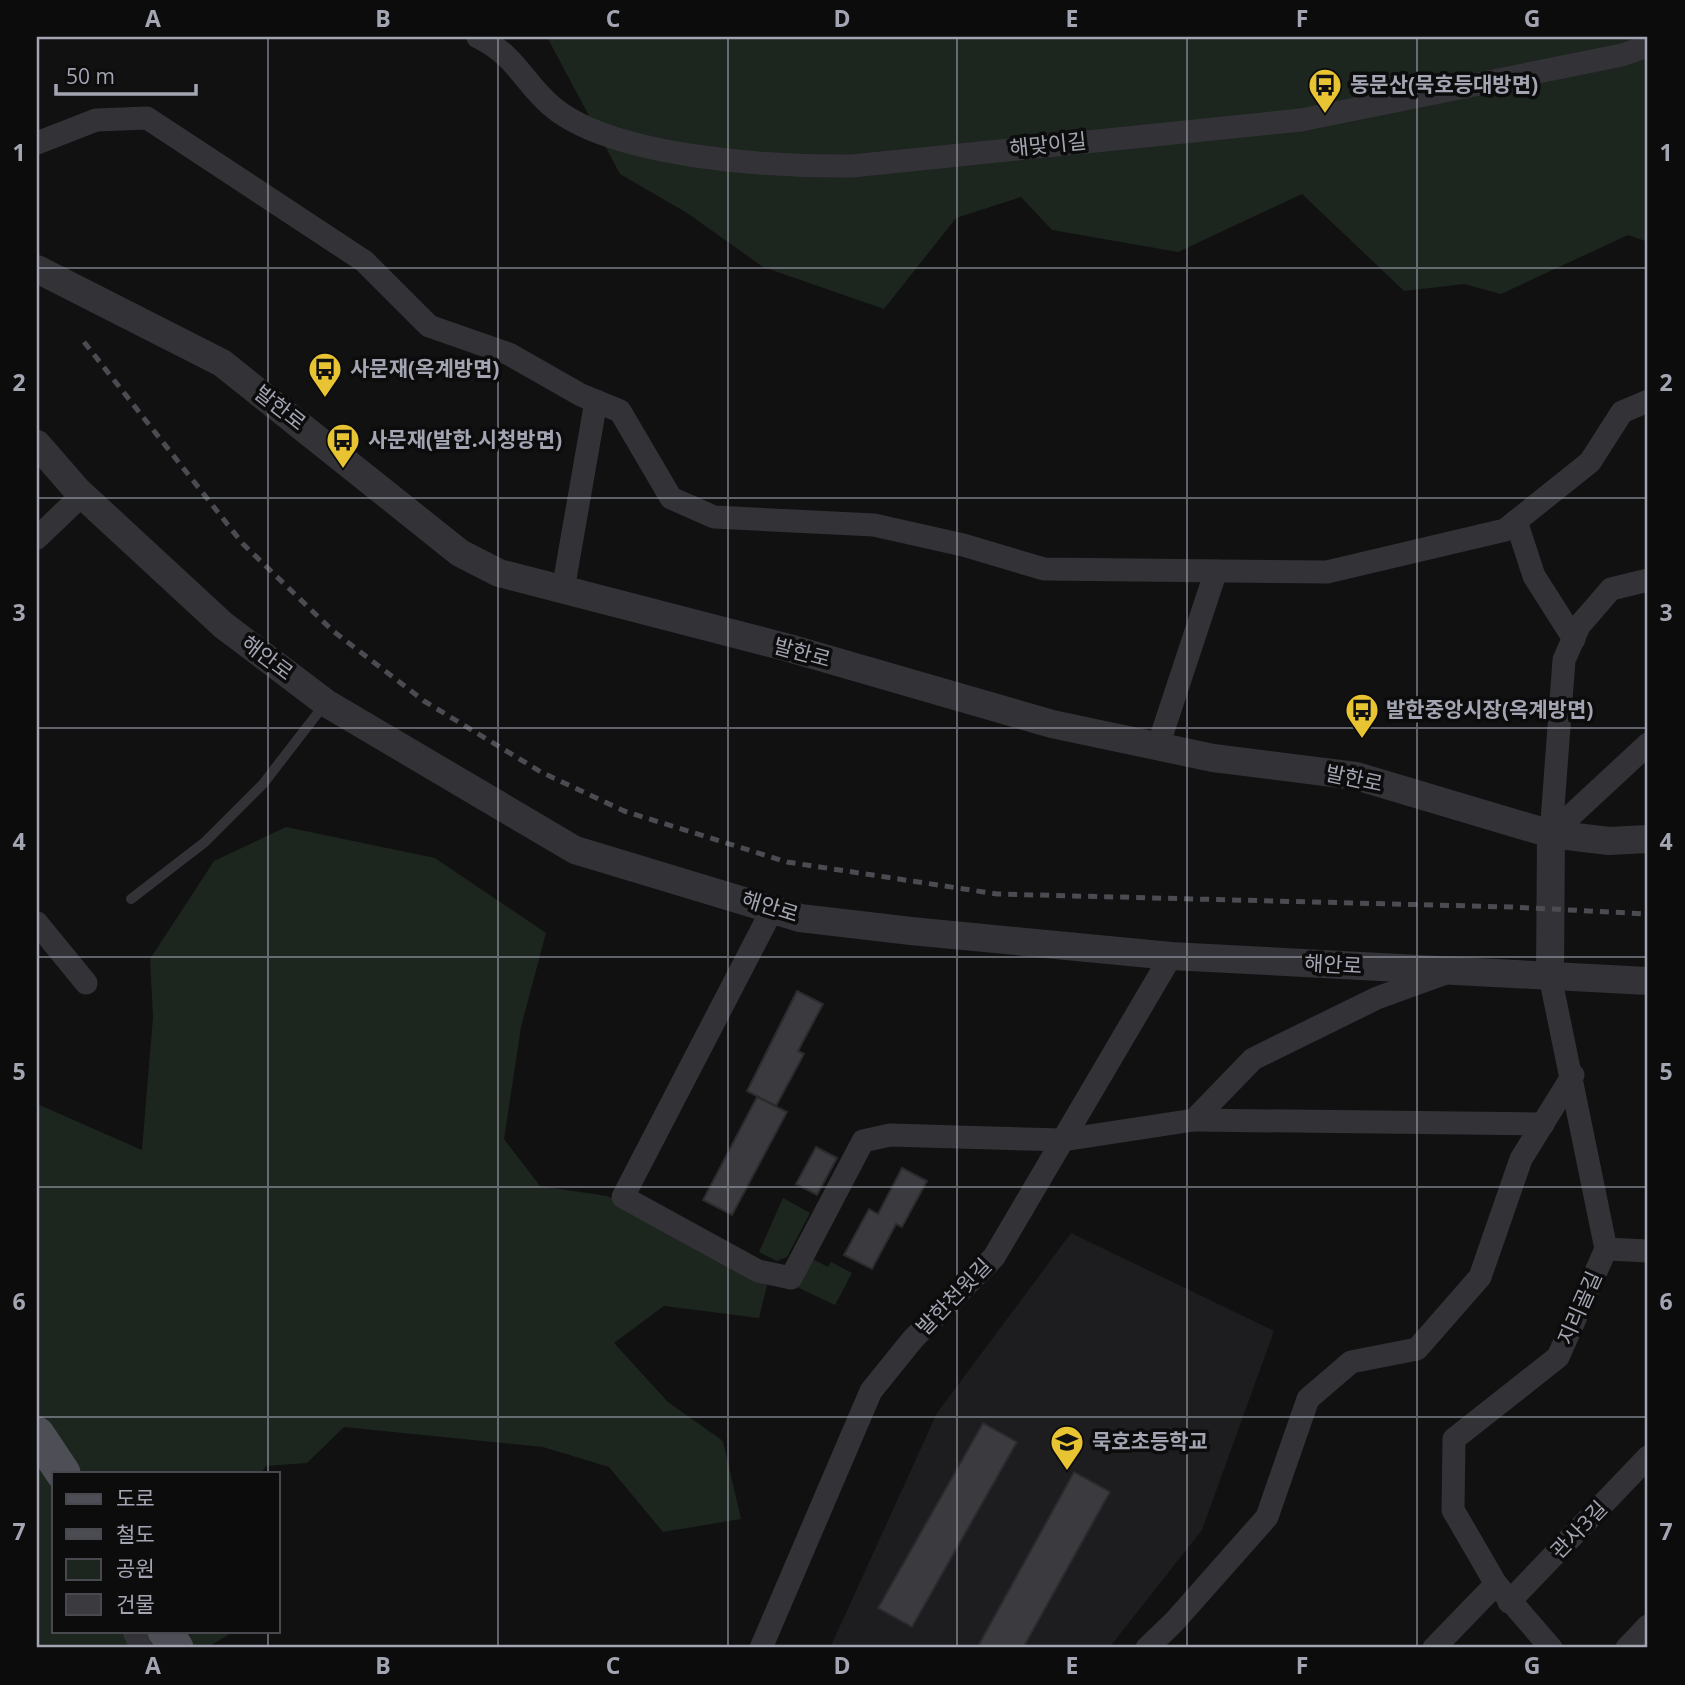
<svg xmlns="http://www.w3.org/2000/svg" width="1685" height="1685" font-family="'Open Sans','Noto Sans KR',sans-serif">
<style>
.built{fill:#1d1d1f}
.green{fill:#1d251f}
.building{fill:#3b3b3f;stroke:#2b2b2e;stroke-width:2}
.lines{fill:none;stroke-linecap:round;stroke-linejoin:round}
.service{stroke:#323237;stroke-width:10}
.minor{stroke:#323237;stroke-width:23}
.tertiary{stroke:#323237;stroke-width:28}
.primary{stroke:#4e4f56;stroke-width:35}
.rail{stroke:#4b4c52;stroke-width:5;stroke-dasharray:9 7;stroke-linecap:butt}
.grid{fill:none;stroke:#a3a5b2;stroke-width:2;stroke-opacity:0.55}
.labels{text-anchor:middle;stroke-width:7;stroke-linejoin:round;paint-order:stroke}
.poi-label{font-size:21px;font-weight:bold;fill:#a3a5b2;stroke:#0c0c0d;text-anchor:start}
.street-label{font-size:21px;fill:#a3a5b2;stroke:#0c0c0d}
.neatline{fill:none;stroke:#a3a5b2;stroke-width:2.5}
.grid-label{font-size:23px;text-anchor:middle;font-weight:bold;fill:#a3a5b2}
</style>
<rect width="100%" height="100%" fill="#111112"/>
<path class="built" d="M1071 1233 1274 1331 1202 1530 1109 1648H830L937 1413Z"/>
<g class="green">
<path d="M547 37H1648V242L1628 235 1501 294 1464 284 1404 291 1302 194 1178 252 1052 230 1021 197 956 218 884 309 763 267 687 213 620 174Z"/>
<path d="M286 827 435 858 546 933 521 1027 504 1139 540 1186 607 1196 771 1269 759 1318 664 1306 614 1343 668 1402 723 1441 741 1519 663 1532 609 1467 543 1447 344 1427 307 1463 266 1466 261 1473H54V1631H235L206 1648H37V1104L142 1150 153 1017 150 959 214 861Z"/>
<path d="M783 1198 810 1213 787 1257 777 1261 759 1252Z"/>
<path d="M807 1256 828 1267 831 1262 852 1273 835 1305 797 1287Z"/>
</g>
<g class="building">
<path d="M797 991 823 1004 798 1051 804 1054 776 1106 747 1091Z"/>
<path d="M757 1097 787 1112 732 1215 703 1200Z"/>
<path d="M816 1147 837 1158 817 1195 796 1184Z"/>
<path d="M902 1168 927 1181 902 1227 896 1224 872 1269 844 1255 869 1209 878 1214Z"/>
<path d="M983 1423 1017 1442 912 1627 878 1608Z"/>
<path d="M1074 1472 1110 1492 1023 1648H977Z"/>
</g>
<g class="lines">
<path class="service" d="M131 899 205 842 263 784 324 705"/>
<g class="minor">
<path d="M478 37C520 58 523 84 555 109 618 158 774 167 852 166L1301 120 1622 55 1648 46"/>
<path d="M37 143 96 120 147 118 364 261 429 326 509 354 581 395 620 411 671 498 714 517 874 525 963 545 1044 569 1327 572 1505 530 1590 462 1622 412 1648 401"/>
<path d="M1516 521 1534 576 1574 639"/>
<path d="M37 538 82 495"/>
<path d="M563 590 596 401"/>
<path d="M1158 746 1216 571"/>
<path d="M1551 834 1564 660 1579 626 1611 589 1648 580"/>
<path d="M1551 834 1648 744"/>
<path d="M773 908 623 1197 758 1271 791 1278 863 1141 890 1135 1063 1140 1194 1120 1253 1059 1377 998 1446 973"/>
<path d="M37 923 86 983"/>
<path d="M1550 976 1606 1249 1558 1357 1454 1439 1453 1510 1496 1584 1551 1648"/>
<path d="M1194 1120 1543 1124"/>
<path d="M1606 1249 1648 1251"/>
<path d="M1509 1602 1648 1457"/>
<path d="M134 1631 141 1648"/>
<path d="M761 1648 871 1391 913 1339 994 1257 1171 956"/>
<path d="M1147 1648 1175 1621 1267 1517 1308 1399 1351 1362 1417 1349 1480 1277 1521 1159 1573 1075"/>
<path d="M1434 1648 1496 1584"/>
<path d="M1627 1648 1648 1626"/>
</g>
<g class="tertiary">
<path d="M37 269 222 363 460 553 499 573 789 648 1052 724 1213 758 1356 776 1551 834 1609 841 1648 839"/>
<path d="M37 444 77 490 223 625 326 703 575 850 800 918 911 931 1171 956 1648 981"/>
<path d="M1550 976 1551 834"/>
</g>
<g class="primary">
<path d="M37 1434 63 1473"/>
<path d="M165 1631 176 1648"/>
</g>
<path class="rail" d="M84 342 243 544 333 631 424 701 541 772 624 811 787 862 997 894 1511 907 1648 914"/>
</g>
<path class="grid" d="M268 37V1473M498 37V1648M728 37V1648M957 37V1648M1187 37V1648M1417 37V1648M37 268H1648M37 498H1648M37 728H1648M37 957H1648M37 1187H1648M37 1417H1648M268 1631V1648"/>
<defs>
<symbol id="bus-pin" viewBox="-11 -11 22 30"><path d="M0 17L-7.5 6A9.5 9.5 0 1 1 7.5 6Z" fill="#e8c433" stroke="#0c0c0d"/><path d="M-5-6H5V4H4V6H2V4H-2V6H-4V4H-5ZM-3.5-4V0h7V-4ZM-3.5 1.2v1.5H-2V1.2ZM2 1.2v1.5H3.5V1.2Z" fill="#111"/></symbol>
<symbol id="school-pin" viewBox="-11 -11 22 30"><path d="M0 17L-7.5 6A9.5 9.5 0 1 1 7.5 6Z" fill="#e8c433" stroke="#0c0c0d"/><path d="M0-5L7-2L0 1L-7-2ZM-4 1L0 2.5L4 1V4Q0 6-4 4Z" fill="#111"/></symbol>
</defs>
<g fill-rule="evenodd">
<use href="#bus-pin" x="1306" y="66" width="38" height="52"/>
<use href="#bus-pin" x="306" y="350" width="38" height="52"/>
<use href="#bus-pin" x="324" y="421" width="38" height="52"/>
<use href="#bus-pin" x="1343" y="691" width="38" height="52"/>
<use href="#school-pin" x="1048" y="1423" width="38" height="52"/>
</g>
<g class="labels">
<g class="poi-label">
<text x="1350" y="92">동문산(묵호등대방면)</text>
<text x="350" y="376">사문재(옥계방면)</text>
<text x="368" y="447">사문재(발한.시청방면)</text>
<text x="1386" y="717">발한중앙시장(옥계방면)</text>
<text x="1092" y="1449">묵호초등학교</text>
</g>
<g class="street-label">
<text transform="translate(1048 145) rotate(-6)" y="7">해맞이길</text>
<text transform="translate(280 408) rotate(38)" y="7">발한로</text>
<text transform="translate(802 653) rotate(15)" y="7">발한로</text>
<text transform="translate(267 658) rotate(37)" y="7">해안로</text>
<text transform="translate(1354 779) rotate(12)" y="7">발한로</text>
<text transform="translate(770 907) rotate(17)" y="7">해안로</text>
<text transform="translate(1333 965) rotate(3)" y="7">해안로</text>
<text transform="translate(954 1297) rotate(-46)" y="7">발한천윗길</text>
<text transform="translate(1580 1308) rotate(-66)" y="7">지리골길</text>
<text transform="translate(1579 1530) rotate(-46)" y="7">관사3길</text>
</g>
</g>
<rect width="1685" height="1685" fill="none" stroke="#0c0c0d" stroke-width="77"/>
<rect x="52" y="1472" width="228" height="161" fill="#0c0c0d" stroke="#48494f" stroke-width="2"/>
<rect x="66" y="1494" width="35" height="10" fill="#4e4f56" stroke="#48494f" stroke-width="2"/>
<text x="116" y="1506" font-size="21" fill="#a3a5b2">도로</text>
<rect x="66" y="1529" width="35" height="10" fill="#4b4c52" stroke="#48494f" stroke-width="2"/>
<text x="116" y="1542" font-size="21" fill="#a3a5b2">철도</text>
<rect x="66" y="1559" width="35" height="21" fill="#1d251f" stroke="#48494f" stroke-width="2"/>
<text x="116" y="1576" font-size="21" fill="#a3a5b2">공원</text>
<rect x="66" y="1594" width="35" height="21" fill="#3b3b3f" stroke="#48494f" stroke-width="2"/>
<text x="116" y="1612" font-size="21" fill="#a3a5b2">건물</text>
<path d="M56 84v10h140v-10" fill="none" stroke="#a3a5b2" stroke-width="3.5"/>
<text x="66" y="84" font-size="21" fill="#a3a5b2" stroke="#0c0c0d" stroke-width="5" paint-order="stroke">50 m</text>
<rect x="38" y="38" width="1608" height="1608" class="neatline"/>
<g class="grid-label">
<text x="153" y="27">A</text>
<text x="383" y="27">B</text>
<text x="613" y="27">C</text>
<text x="842" y="27">D</text>
<text x="1072" y="27">E</text>
<text x="1302" y="27">F</text>
<text x="1532" y="27">G</text>
<text x="19" y="161">1</text>
<text x="1666" y="161">1</text>
<text x="19" y="391">2</text>
<text x="1666" y="391">2</text>
<text x="19" y="621">3</text>
<text x="1666" y="621">3</text>
<text x="19" y="850">4</text>
<text x="1666" y="850">4</text>
<text x="19" y="1080">5</text>
<text x="1666" y="1080">5</text>
<text x="19" y="1310">6</text>
<text x="1666" y="1310">6</text>
<text x="19" y="1540">7</text>
<text x="1666" y="1540">7</text>
<text x="153" y="1674">A</text>
<text x="383" y="1674">B</text>
<text x="613" y="1674">C</text>
<text x="842" y="1674">D</text>
<text x="1072" y="1674">E</text>
<text x="1302" y="1674">F</text>
<text x="1532" y="1674">G</text>
</g>
</svg>
